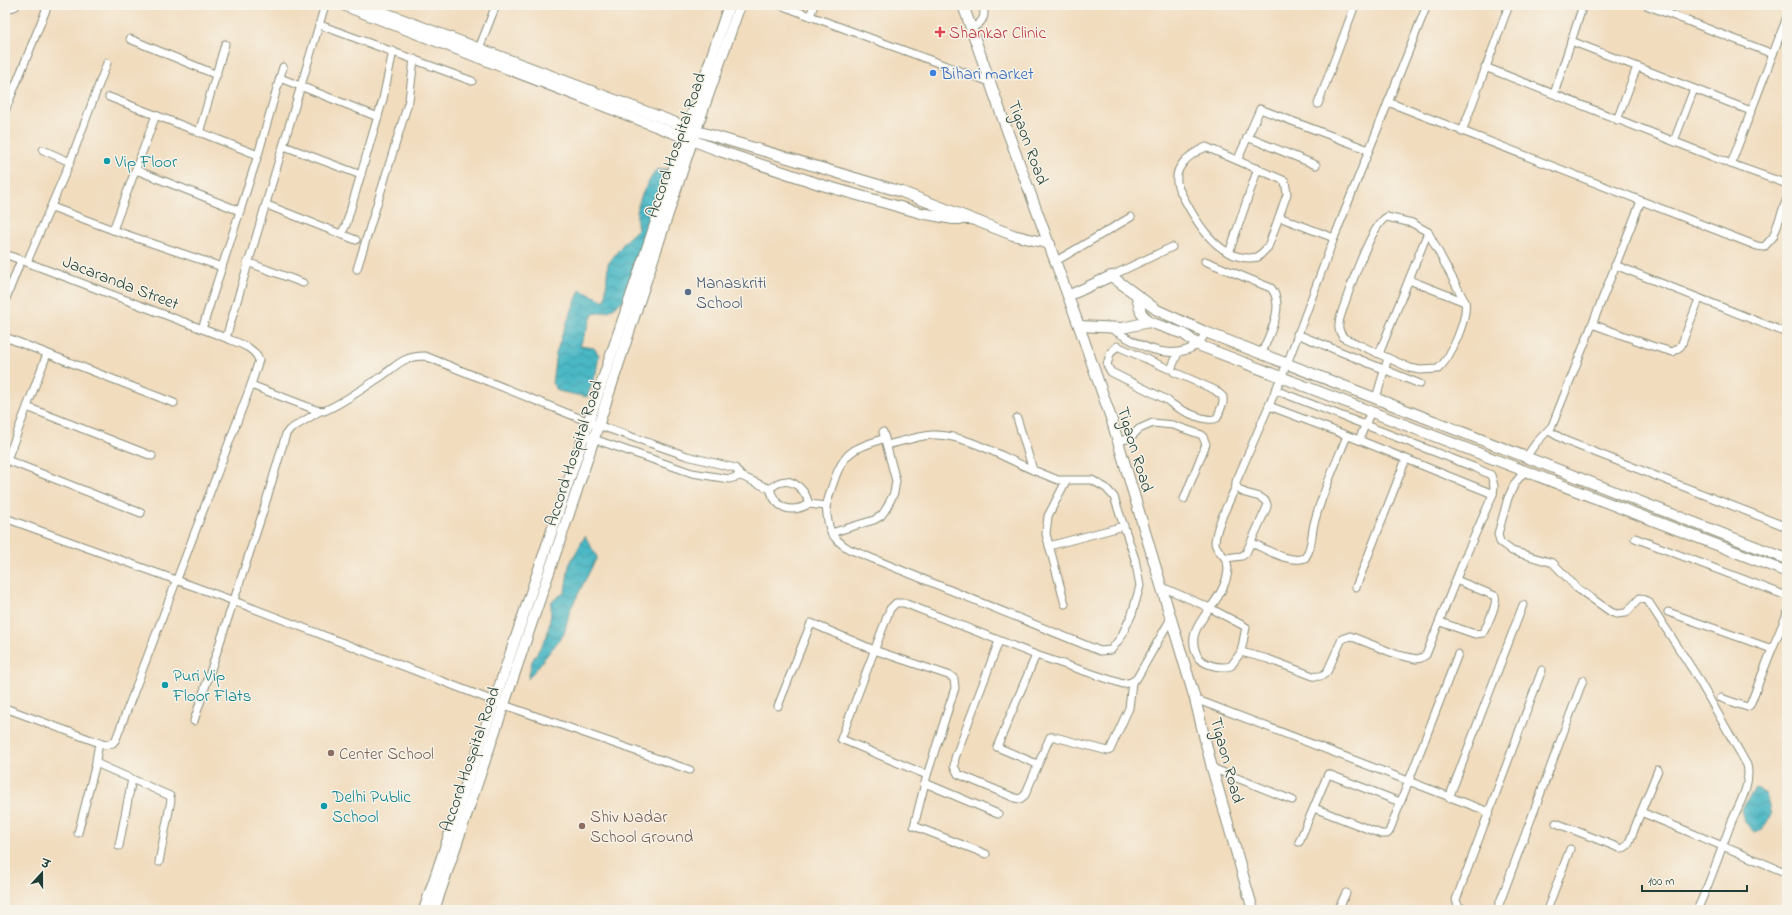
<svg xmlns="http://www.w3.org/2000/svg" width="1792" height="915" font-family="'Indie Flower','Playpen Sans Deva',sans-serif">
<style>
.water{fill:url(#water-waves);stroke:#347a7c}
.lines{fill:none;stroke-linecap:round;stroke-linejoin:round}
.street-casing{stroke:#888c79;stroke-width:9}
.secondary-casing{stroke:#888c79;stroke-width:12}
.street{stroke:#fff;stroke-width:7}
.secondary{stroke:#fff;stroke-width:10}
.health-dot{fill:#e0444e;stroke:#f7f3e8;stroke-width:1.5}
.shop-dot{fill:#3f7fe0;stroke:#f7f3e8;stroke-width:1.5}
.culture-dot{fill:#0f9aa8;stroke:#f7f3e8;stroke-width:1.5}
.service-dot{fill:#5c6f8a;stroke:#f7f3e8;stroke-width:1.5}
.education-dot{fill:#8d6e63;stroke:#f7f3e8;stroke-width:1.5}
.labels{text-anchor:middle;stroke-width:3;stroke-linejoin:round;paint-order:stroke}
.health-label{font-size:17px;fill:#be3a42;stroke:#f7f3e8;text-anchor:start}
.shop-label{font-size:17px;fill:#366cbe;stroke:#f7f3e8;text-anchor:start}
.street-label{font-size:17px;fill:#1f3d34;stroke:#f7f3e8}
.culture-label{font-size:17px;fill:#0d838f;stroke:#f7f3e8;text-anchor:start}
.service-label{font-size:17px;fill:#4e5e75;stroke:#f7f3e8;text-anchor:start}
.education-label{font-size:17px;fill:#785e54;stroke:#f7f3e8;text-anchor:start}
</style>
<defs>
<pattern id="water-waves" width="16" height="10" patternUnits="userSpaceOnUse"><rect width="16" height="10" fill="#4ab7c4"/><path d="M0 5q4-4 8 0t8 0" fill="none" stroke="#3d96a0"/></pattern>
</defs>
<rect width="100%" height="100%" fill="#f7f3e8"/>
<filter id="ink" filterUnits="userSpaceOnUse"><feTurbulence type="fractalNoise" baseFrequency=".025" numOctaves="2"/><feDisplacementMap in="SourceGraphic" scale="8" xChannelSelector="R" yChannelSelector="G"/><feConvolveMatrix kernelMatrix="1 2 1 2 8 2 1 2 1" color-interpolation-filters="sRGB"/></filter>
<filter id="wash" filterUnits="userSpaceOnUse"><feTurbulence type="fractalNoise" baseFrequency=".012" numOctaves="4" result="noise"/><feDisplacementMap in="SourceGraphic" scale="16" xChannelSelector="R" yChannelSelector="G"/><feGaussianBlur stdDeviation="0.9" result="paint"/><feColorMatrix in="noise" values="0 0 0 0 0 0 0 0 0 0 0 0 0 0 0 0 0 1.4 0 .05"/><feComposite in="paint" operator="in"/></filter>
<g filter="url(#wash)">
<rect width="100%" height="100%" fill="#f1dcbe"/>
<g class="water">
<path d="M667 169 624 300 609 311 593 314 580 346 594 348 599 355 596 373 587 397 558 391 552 383 556 353 563 332 580 290 605 301 608 264 626 240 638 229C633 206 644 189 656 170Z"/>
<path d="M585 536 597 557 570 610 564 634 528 679 532 661 547 636 551 614V602L565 592 569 565Z"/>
<path d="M1755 789 1766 794 1771 815 1763 829 1754 832 1744 821 1741 809Z"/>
</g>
</g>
<g filter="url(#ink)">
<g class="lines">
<defs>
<g id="street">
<path d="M780 5 990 82"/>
<path d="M1646 5 1773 54"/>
<path d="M810 16 814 5"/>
<path d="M320 25 472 81"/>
<path d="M972 28C982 23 987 16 982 5"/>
<path d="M130 39 217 75"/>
<path d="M1571 41 1751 111"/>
<path d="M478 51 496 5"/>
<path d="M1485 67 1731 164 1787 184"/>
<path d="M280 78 378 117"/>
<path d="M1554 94 1583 5"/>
<path d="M109 97 258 155"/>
<path d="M1388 102 1757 246 1764 247 1773 237 1787 198"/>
<path d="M1318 104 1355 5"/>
<path d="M5 111 48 5"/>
<path d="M1617 120 1637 67"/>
<path d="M1462 132 1509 5"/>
<path d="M199 133 225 44"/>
<path d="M1247 137 1316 165"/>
<path d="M1674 141 1694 89"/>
<path d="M284 146 361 175"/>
<path d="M1206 147 1285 181 1287 194 1279 217 1268 247 1258 257C1219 265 1194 219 1179 189 1170 168 1190 154 1206 147Z"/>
<path d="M43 150 70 162"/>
<path d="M1238 159 1260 109 1369 150"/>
<path d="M1731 164 1787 17"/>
<path d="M136 170 240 211"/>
<path d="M267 205 356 240"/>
<path d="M52 207 113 230 222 267"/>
<path d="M1279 217 1334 238"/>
<path d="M1387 217 1412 223 1428 232 1465 302C1468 318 1451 358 1438 369L1420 370 1410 368 1344 338C1338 331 1338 327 1340 318 1346 299 1371 223 1387 217Z"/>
<path d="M113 230 156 115"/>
<path d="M341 234 346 225 383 99 393 51"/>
<path d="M1229 253 1258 168"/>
<path d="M5 254 226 338C238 343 254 347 259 360L251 385 116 739 113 743 105 745 5 708"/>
<path d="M1056 261 1131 217"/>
<path d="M1205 261 1271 288C1286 306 1269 334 1262 353"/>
<path d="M27 262 70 162 107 63"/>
<path d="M247 262 303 283"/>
<path d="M1615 265 1787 333"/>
<path d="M357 269 409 100 414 59"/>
<path d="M1111 276 1172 247"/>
<path d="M1409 280 1465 302"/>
<path d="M5 301 21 260"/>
<path d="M1592 324 1652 346 1673 352 1681 346 1699 299"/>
<path d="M1110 328C1135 343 1168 364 1197 345 1201 343 1203 336 1206 332"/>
<path d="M202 329 258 155 283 67"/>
<path d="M1297 334 1420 384"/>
<path d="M5 337 174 403"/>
<path d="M226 338 325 5"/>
<path d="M1379 354 1428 232"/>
<path d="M1172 367 1178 353"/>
<path d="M1169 369 1117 346 1110 354 1107 365 1111 372 1167 400C1175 408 1207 424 1217 418L1223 403V397L1215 390 1174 372"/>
<path d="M251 385 316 410 324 411C343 403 362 389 379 378 397 366 402 356 425 356L589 422 687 456 735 468 741 476 729 479 692 473 585 436"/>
<path d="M1376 398 1388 358"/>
<path d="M1269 406 1359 440 1493 494"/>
<path d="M27 407 152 456"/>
<path d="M1549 431 1566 441 1787 527"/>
<path d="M1359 440 1371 411"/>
<path d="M1117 442 1130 438 1139 429 1153 423 1173 425 1202 435 1206 444 1184 499"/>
<path d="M887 445C901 442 917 436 932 435 964 433 1004 458 1033 470"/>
<path d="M1526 457 1536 443 1552 426 1641 201"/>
<path d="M7 460 141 513"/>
<path d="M5 465 47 354"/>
<path d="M1525 471 1515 483 1508 498 1498 534 1500 542 1512 551 1553 563 1577 588 1611 612 1616 614 1626 613 1640 598 1648 601 1696 675 1747 765C1752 786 1737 807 1730 826 1719 855 1710 883 1697 910"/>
<path d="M741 476 770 489C776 509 791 514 809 504 804 485 786 473 770 489"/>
<path d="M1236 486C1229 503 1217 523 1215 542 1215 550 1223 553 1226 560 1233 574 1219 597 1210 608L1246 627 1241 652"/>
<path d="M809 504 826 506C828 528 829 537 849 549L1100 651 1111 650 1121 637 1132 614 1140 586 1135 559 1114 497 1106 488 1092 480H1058L1033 470 1017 418"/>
<path d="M826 506C832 488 837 462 853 451 862 445 875 442 885 438"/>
<path d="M5 518 234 601 504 705 690 770"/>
<path d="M831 533 874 520 881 516 886 509 894 493 896 481 883 432"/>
<path d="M1635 538 1787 596"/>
<path d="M1252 543C1266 549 1289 564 1305 558 1313 547 1311 532 1315 520 1323 491 1336 463 1347 436"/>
<path d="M1049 546 1124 526"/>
<path d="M1226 558 1242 556 1246 553 1267 507V504C1262 492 1244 498 1236 486V482L1287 364 1334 238 1427 5"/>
<path d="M1162 587 1210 608C1197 626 1187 638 1199 659 1209 666 1219 669 1231 666L1241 652 1268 659 1313 676C1320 677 1324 676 1328 670L1342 639 1350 636 1398 655 1416 659 1421 658 1426 655 1463 562 1493 494 1494 486 1491 475 1476 468 1275 390"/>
<path d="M1356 587 1406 459"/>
<path d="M1065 604 1046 534 1048 516 1066 481"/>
<path d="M1668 612 1772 649 1787 614"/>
<path d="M1440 622 1475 634 1483 633C1487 626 1498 603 1495 596L1456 580"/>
<path d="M999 641 955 758 954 766 958 774 1015 798 1020 799 1025 795 1050 737H1055L1108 751 1110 750 1129 708 1132 682"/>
<path d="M1036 655 997 747 1037 764"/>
<path d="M1721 698 1747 707 1750 705 1772 649"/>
<path d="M1195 699 1489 812"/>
<path d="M778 706 811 623 874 650 951 676 954 679 955 688 927 775 914 826 986 854"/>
<path d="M194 721 262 515 286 434 289 430 320 411"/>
<path d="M99 743 96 760 98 764 170 796 171 800 159 862"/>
<path d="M1212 768 1292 800"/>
<path d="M927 775 841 739 890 609 896 603H904L1036 655 1123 684 1132 682 1137 678 1170 620"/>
<path d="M925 783 998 814"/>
<path d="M1449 798 1523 605"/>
<path d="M1314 808 1381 834H1387L1389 832 1458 654"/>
<path d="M1641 812 1658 770"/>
<path d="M1556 823 1622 849 1628 845 1641 812 1787 873"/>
<path d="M78 833 96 763"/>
<path d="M1299 842 1328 774 1400 802"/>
<path d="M119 846 132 779"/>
<path d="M1338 910 1346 893"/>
<path d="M1466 910 1458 906 1456 900 1542 670"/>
<path d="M1497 910 1583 680"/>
<path d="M1547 910 1570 849"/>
</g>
<g id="secondary">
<path d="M343 5 720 151 822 185 921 213 953 219H968"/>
<path d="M364 5 697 131 902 192 1013 235 1050 244"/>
<path d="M963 5 1003 119 1079 326 1111 418 1195 699 1212 768 1253 910"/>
<path d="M5 8 15 5"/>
<path d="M1068 296 1111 276 1157 310 1203 331 1787 559"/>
<path d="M1137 296 1141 313 1149 322 1184 334 1198 345 1787 572"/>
<path d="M1079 326 1122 328 1149 322"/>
<path d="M424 910 729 5"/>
<path d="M434 910 578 487 692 141 740 5"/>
</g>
</defs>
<use href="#street" class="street-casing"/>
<use href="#secondary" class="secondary-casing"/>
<use href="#street" class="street"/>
<use href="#secondary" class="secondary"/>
</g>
</g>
<path class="health-dot" d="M938 26h4v4h4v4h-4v4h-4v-4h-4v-4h4z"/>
<circle class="shop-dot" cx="933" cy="73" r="4"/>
<g class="culture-dot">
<circle cx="107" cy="161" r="4"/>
<circle cx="165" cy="685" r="4"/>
<circle cx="324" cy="806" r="4"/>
</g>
<circle class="service-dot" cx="688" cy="292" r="4"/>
<g class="education-dot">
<circle cx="331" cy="753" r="4"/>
<circle cx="582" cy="826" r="4"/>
</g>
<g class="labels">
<g class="health-label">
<text x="949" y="38">Shankar Clinic</text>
</g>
<g class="shop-label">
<text x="941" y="79">Bihari market</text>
</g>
<g class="street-label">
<text transform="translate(1029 142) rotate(70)" y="6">Tigaon Road</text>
<text transform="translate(675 145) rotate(-71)" y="6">Accord Hospital Road</text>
<text transform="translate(121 282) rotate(21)" y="6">Jacaranda Street</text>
<text transform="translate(1136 449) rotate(73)" y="6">Tigaon Road</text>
<text transform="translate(573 453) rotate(-72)" y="6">Accord Hospital Road</text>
<text transform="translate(469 759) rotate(-71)" y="6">Accord Hospital Road</text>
<text transform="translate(1228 760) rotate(75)" y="6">Tigaon Road</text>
</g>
<g class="culture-label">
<text x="115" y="167">Vip Floor</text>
<text x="173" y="681">Puri Vip<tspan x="173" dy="20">Floor Flats</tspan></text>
<text x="332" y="802">Delhi Public<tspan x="332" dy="20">School</tspan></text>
</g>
<g class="service-label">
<text x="696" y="288">Manaskriti<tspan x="696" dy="20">School</tspan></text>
</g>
<g class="education-label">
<text x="339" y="759">Center School</text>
<text x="590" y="822">Shiv Nadar<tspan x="590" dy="20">School Ground</tspan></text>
</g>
</g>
<rect width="1792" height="915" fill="none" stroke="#f7f3e8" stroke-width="20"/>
<g transform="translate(42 873) rotate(21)" stroke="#f7f3e8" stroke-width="3" paint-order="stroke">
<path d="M0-3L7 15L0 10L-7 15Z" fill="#1f3d34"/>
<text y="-6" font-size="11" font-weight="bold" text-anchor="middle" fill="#1f3d34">उ</text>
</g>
<path d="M1642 885v6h105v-6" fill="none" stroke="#1f3d34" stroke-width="2"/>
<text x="1648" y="885" font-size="12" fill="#1f3d34" stroke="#f7f3e8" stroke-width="3" paint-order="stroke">100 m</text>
</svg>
